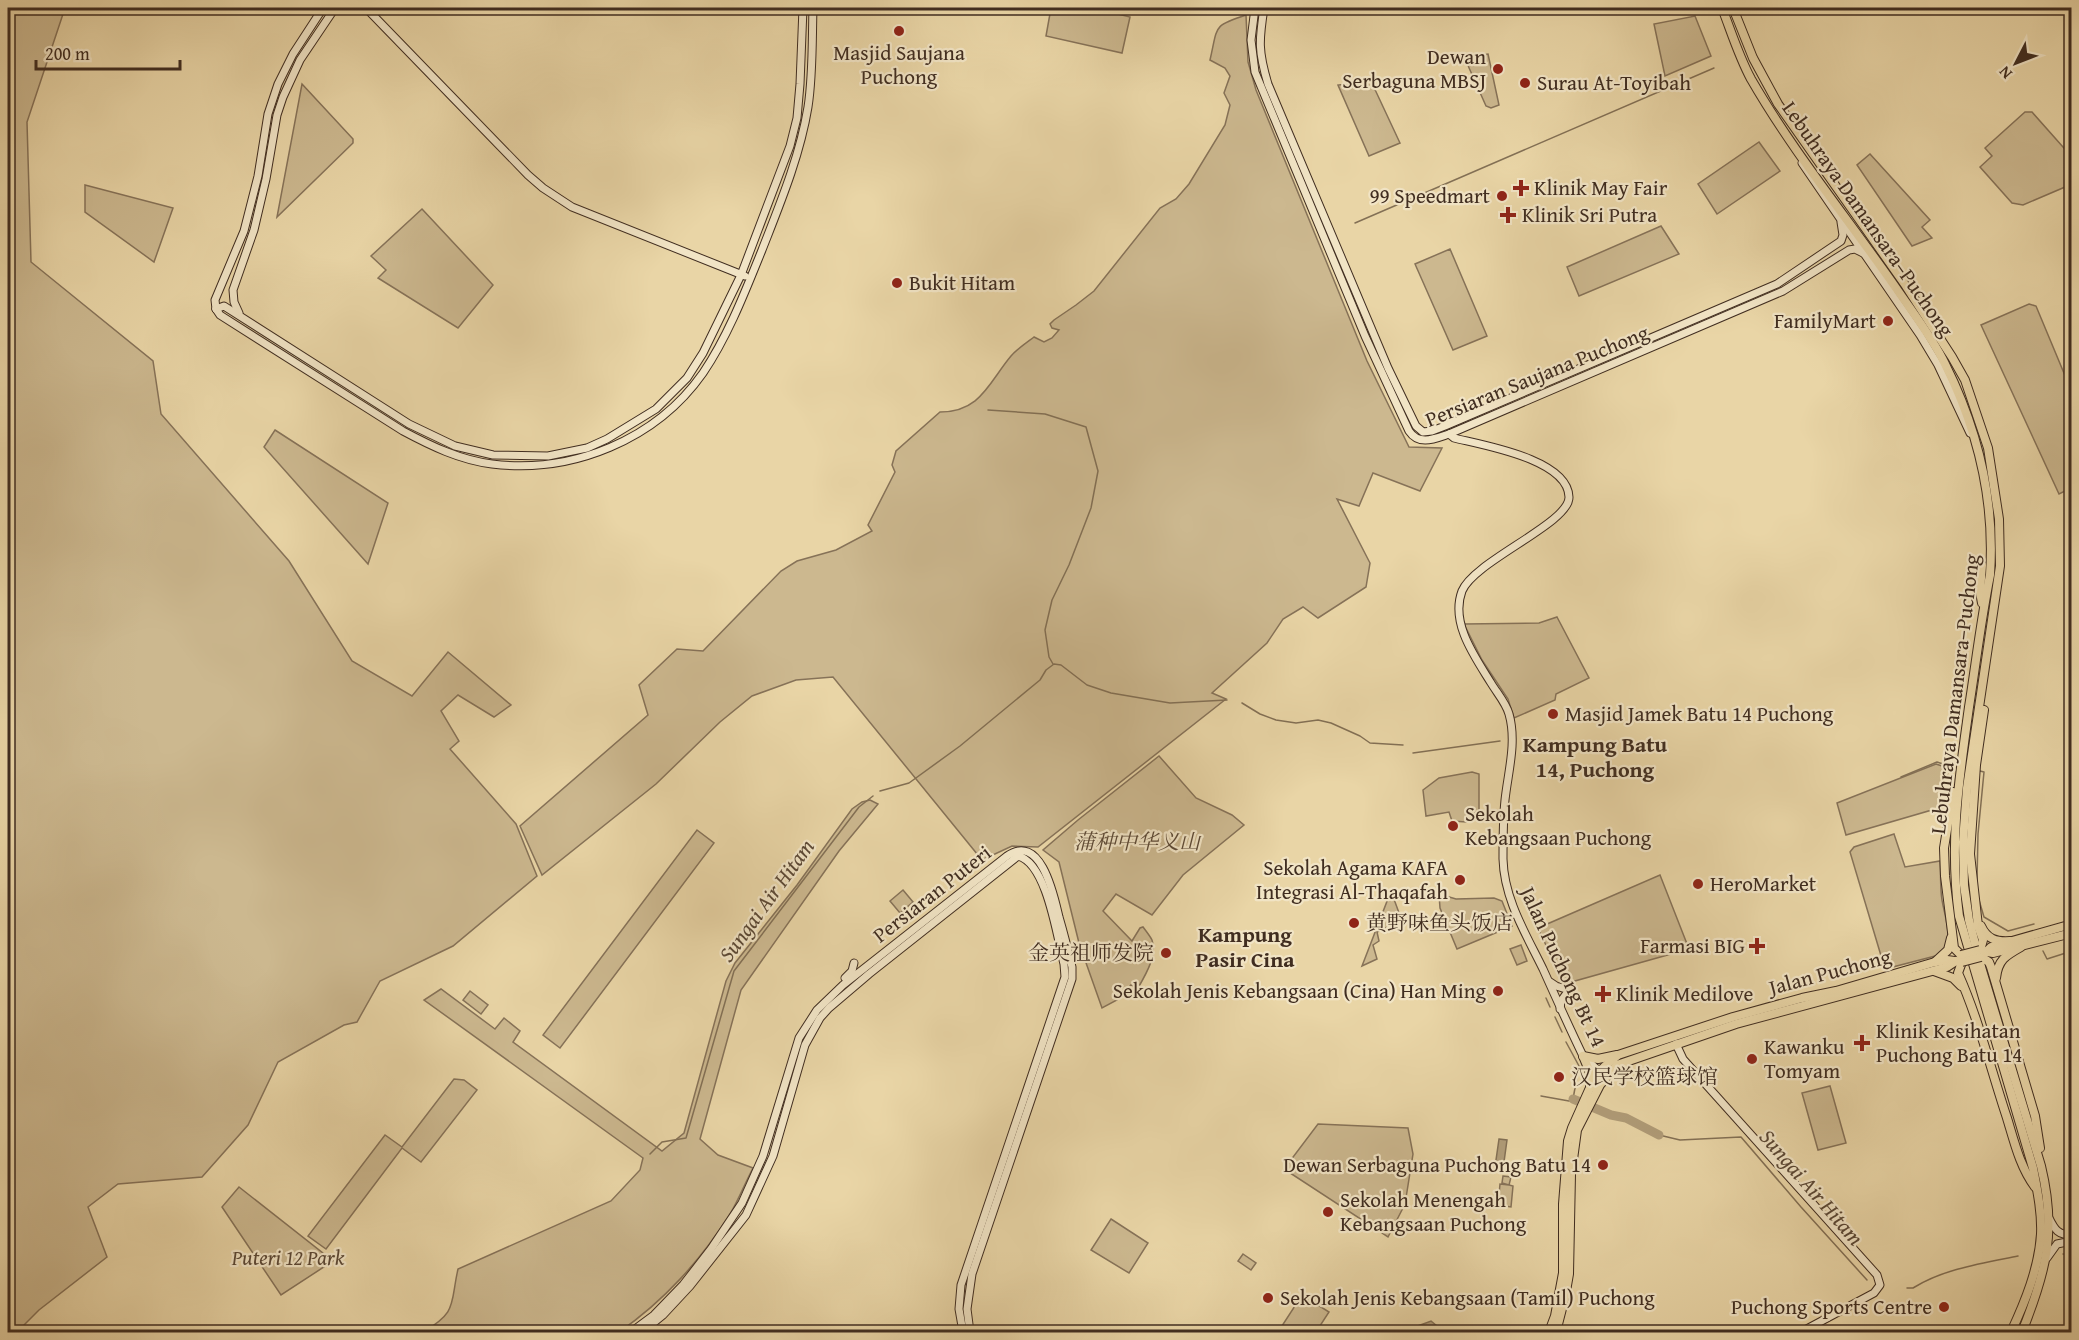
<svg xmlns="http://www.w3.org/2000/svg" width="2079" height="1340" font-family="'Gentium Book Plus','Noto Serif SC',serif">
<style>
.green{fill:#ccb88f;stroke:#867258;stroke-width:1.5}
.water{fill:#b09c78;stroke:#837055;stroke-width:1.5}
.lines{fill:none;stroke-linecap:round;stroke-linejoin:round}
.stream{stroke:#837055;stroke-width:1.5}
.river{stroke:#b09c78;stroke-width:9}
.secondary-casing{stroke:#402d20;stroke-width:9}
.primary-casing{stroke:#402d20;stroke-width:10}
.highway-casing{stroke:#402d20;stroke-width:10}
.secondary{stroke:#f1e4c5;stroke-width:7}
.primary{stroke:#e9d5a6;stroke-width:8}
.highway{stroke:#e9d5a6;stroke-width:8}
.primary-bridge-casing{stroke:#402d20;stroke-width:10;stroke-linecap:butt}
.primary-bridge{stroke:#e9d5a6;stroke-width:8}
.poi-dot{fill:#8f2418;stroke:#f1e4c5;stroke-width:2}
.labels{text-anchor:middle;stroke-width:4.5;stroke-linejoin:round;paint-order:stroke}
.poi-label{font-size:21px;fill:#402d20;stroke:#f1e4c5;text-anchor:start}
.street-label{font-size:21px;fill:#402d20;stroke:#f1e4c5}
.park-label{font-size:21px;font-style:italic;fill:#5c4936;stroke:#f1e4c5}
.neighbourhood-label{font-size:22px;font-weight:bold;fill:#402d20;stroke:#f1e4c5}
.water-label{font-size:22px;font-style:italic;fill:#5c4936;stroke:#f1e4c5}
</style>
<rect width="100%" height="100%" fill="#e9d5a6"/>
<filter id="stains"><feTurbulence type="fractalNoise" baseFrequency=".00333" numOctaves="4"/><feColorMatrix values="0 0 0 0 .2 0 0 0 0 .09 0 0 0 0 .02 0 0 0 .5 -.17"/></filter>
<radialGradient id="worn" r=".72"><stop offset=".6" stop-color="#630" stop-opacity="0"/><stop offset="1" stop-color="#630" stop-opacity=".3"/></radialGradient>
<g class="green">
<path d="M8 8H65L27 122 31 262 153 361 161 414 289 561 352 661 412 696 448 652 511 705 494 717 458 695 441 711 459 741 450 749 516 824 537 876 453 946 380 981 357 1022 344 1025 278 1062 248 1125 202 1177 118 1184 88 1207 107 1257 39 1310 17 1332H11L8 1329Z"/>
<path d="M1051 8H1094L1130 17 1122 53 1046 36Z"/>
<path d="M1246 15 1248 62 1256 90 1367 361 1409 447 1442 448 1420 491 1373 473 1359 506 1337 499 1370 563 1366 587 1318 618 1303 607 1283 619 1267 643 1212 693 1226 699 1038 847 1012 846 982 860 833 677 796 680 752 696 720 722 656 784 542 875 520 826 648 715 639 685 677 649 703 651 781 571 797 561 836 550 872 531 868 525 895 472 892 465 896 451 940 412C981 412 989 382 1011 356 1017 349 1026 343 1034 337L1044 342 1052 338 1059 330 1052 328 1050 324 1054 320 1076 305 1094 291 1160 208 1176 199 1189 184 1225 125 1230 105 1224 93 1230 76 1225 68 1210 60C1218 26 1212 26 1246 15Z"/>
<path d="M1695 16 1711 56 1665 76 1654 24Z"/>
<path d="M1488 54 1499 105 1491 108 1486 106 1466 61 1468 57Z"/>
<path d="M1371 81 1400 143 1369 156 1338 85Z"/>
<path d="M302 84 353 139V143L277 217Z"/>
<path d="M2025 112H2032L2071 156V167L2065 173 2072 181 2065 187 2023 205 2012 203 1980 167 1992 156 1985 148Z"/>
<path d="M1759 142 1780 171 1717 214 1698 184Z"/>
<path d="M1870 154 1930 220 1922 227 1932 238 1912 246 1857 165Z"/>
<path d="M85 185 173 208 154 262 85 212Z"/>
<path d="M422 209 493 285 458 328 378 278 386 270 371 256Z"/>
<path d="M1661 226 1679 254 1579 296 1567 267Z"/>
<path d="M1450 249 1487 336 1453 350 1415 264Z"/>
<path d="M2029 304 2036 306 2071 390V488L2059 494 1981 325Z"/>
<path d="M275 430 388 503 368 564 264 447Z"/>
<path d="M1557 617 1589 678 1556 694 1555 700 1514 718 1508 699 1482 660 1464 624 1539 623Z"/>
<path d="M1159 756 1196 798 1232 815 1244 825 1183 875 1152 915 1116 894 1103 911 1132 941 1140 928 1143 927C1146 931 1150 936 1152 940 1157 956 1146 974 1138 988L1131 985 1117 1000 1102 1008 1079 943 1059 862 1043 850 1078 820Z"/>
<path d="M1936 764 1948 768 1945 802 1942 807 1846 835 1837 803Z"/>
<path d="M1472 772 1479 774V812L1466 814V822L1452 821 1449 812 1426 816 1423 790 1439 778Z"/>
<path d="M870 800 878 804 839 851 741 990 700 1139 718 1155 753 1168C745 1183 739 1199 730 1214 702 1259 663 1302 619 1332H423C458 1312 450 1304 458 1269L611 1201 640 1170 643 1158 424 1000 441 989 495 1029 504 1018 520 1031 513 1042 662 1151 684 1133 726 981 735 963 797 885 852 809 862 802Z"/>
<path d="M697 830 714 843 560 1048 543 1035Z"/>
<path d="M1894 834 1905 867 1940 861C1941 874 1940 888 1942 900 1945 919 1955 940 1939 955L1885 969 1850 852 1854 847Z"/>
<path d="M1660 875 1689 949 1564 984 1538 928Z"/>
<path d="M903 890 913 902 900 913 890 901Z"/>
<path d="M1391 891 1402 921 1377 932 1379 941 1373 945 1377 959 1362 966Z"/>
<path d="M1439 894 1456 899 1494 898 1502 901 1512 926 1457 949 1440 908Z"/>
<path d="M1521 945 1527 961 1517 965 1510 949Z"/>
<path d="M470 991 488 1005 481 1014 463 1000Z"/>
<path d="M454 1079 464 1080 477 1090 421 1162 402 1148 326 1249 308 1236 385 1135 402 1147Z"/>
<path d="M1830 1086 1846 1143 1818 1150 1802 1093Z"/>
<path d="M1318 1124 1408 1128 1413 1154 1405 1204 1388 1237 1284 1169Z"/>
<path d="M1503 1176 1511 1177 1509 1185 1513 1186 1511 1207 1498 1205 1500 1184 1509 1185 1502 1183Z"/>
<path d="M239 1187 333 1261 281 1295 222 1207Z"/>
<path d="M1111 1219 1148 1243 1129 1273 1091 1250Z"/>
<path d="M1243 1254 1256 1263 1251 1270 1238 1261Z"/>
<path d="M1302 1295 1329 1312 1316 1332H1278Z"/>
</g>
<g class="water">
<path d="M1499 1139 1507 1140 1504 1162H1500V1168L1495 1167Z"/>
<path d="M1431 1321 1437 1326 1436 1331 1435 1330 1431 1332H1410L1415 1327Z"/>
</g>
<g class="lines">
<g class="stream">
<path d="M1355 223 1714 68"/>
<path d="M988 410 1045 414 1086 427 1098 471 1091 508 1069 565 1052 600 1045 630 1049 657 1053 664"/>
<path d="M1242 703 1260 714 1276 720 1296 723 1318 720 1331 723 1360 736 1370 743 1403 745"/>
<path d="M1413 753 1500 741"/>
<path d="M1901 777 1937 762 1952 767"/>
<path d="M880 791 909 783 960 746 1040 680 1046 670 1054 664 1061 665 1087 685 1111 693 1170 703 1227 700"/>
<path d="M1977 880 1978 834 1984 772 1980 771"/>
<path d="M1979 900 1984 917 2008 931 2034 924"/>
<path d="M2043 951 2047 959 2072 951"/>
<path d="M1546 998 1550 1007"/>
<path d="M1555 1017 1562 1032"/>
<path d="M1541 1096 1569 1101 1573 1099 1579 1066 1566 1042"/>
<path d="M1659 1135 1680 1140 1741 1137 1801 1207 1867 1280"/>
<path d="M650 1154 662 1142 686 1138 734 971 859 807 873 796"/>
<path d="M2063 1254 2072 1255"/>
<path d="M1907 1288H1913C1943 1269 1983 1263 2018 1256"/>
</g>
<path class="river" d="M1573 1099 1611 1115 1626 1118 1659 1135"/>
<defs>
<g id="secondary">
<path d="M366 8 528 175 543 188 572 207 745 276"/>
<path d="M1255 8 1251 40 1255 72 1365 336 1409 431C1419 446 1434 439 1449 434L1783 291 1849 250 1855 249 1863 253"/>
<path d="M1264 8C1259 40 1258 51 1268 84L1388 368 1416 426 1423 432 1432 431 1445 426 1777 284 1841 241 1843 235 1841 222"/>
<path d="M1802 163 1920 335 1938 365 1970 433"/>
<path d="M216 309 220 315 403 431C431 446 460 460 492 464 572 474 656 440 703 373 728 336 745 292 762 250 780 204 800 156 808 107 813 75 812 40 813 8"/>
<path d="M216 309 224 306 409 424 455 446 493 455 548 456 587 448 607 439 656 409 687 378 703 353 741 275 790 146 797 118 800 84 803 8"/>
<path d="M216 309 215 300 244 231 258 176 268 114 278 84 293 54 323 8"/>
<path d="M239 313 234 302 233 290 254 230 266 179 277 115 283 97 300 60 335 8"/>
<path d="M1449 434 1454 438C1482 445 1568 459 1569 497 1570 523 1474 561 1462 591 1450 623 1475 657 1491 683 1497 693 1506 703 1509 714 1517 742 1508 772 1505 800 1503 819 1503 840 1503 859 1504 899 1526 934 1543 969 1556 998 1569 1027 1583 1056L1604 1076"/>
<path d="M845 978 852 971 854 963"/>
<path d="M1550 982 1556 986 1569 990 1561 1001 1560 1009"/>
<path d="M1676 1044 1683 1059 1877 1275 1880 1285 1874 1293 1801 1332"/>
<path d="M2049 1218C2055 1230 2058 1235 2072 1235"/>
<path d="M2047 1258 2057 1244 2072 1241"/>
<path d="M631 1332 654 1315 683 1285 711 1249 742 1203 763 1156 799 1038 817 1010 843 985 1007 856C1041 832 1054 896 1059 917 1064 934 1068 950 1072 967V979L972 1274 967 1309 970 1332"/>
<path d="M642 1332 663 1315 690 1286 746 1215 773 1156 805 1045 820 1018 829 1008 869 974 1018 856C1047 863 1057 937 1064 964L1065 977 961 1285 959 1309 963 1332"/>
</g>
<g id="primary">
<path d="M1983 951 1993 953 2072 933"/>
<path d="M1981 957 1991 947 2072 924"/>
<path d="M1583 1056 1591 1075 1590 1086"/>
<path d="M1583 1056 1598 1059 1617 1055"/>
<path d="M1549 1332 1555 1316 1563 1273V1204L1568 1141 1572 1128 1589 1090 1604 1067 1618 1055 1733 1017 1802 998 1836 991 1935 962 1947 960 1962 962"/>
<path d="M1556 1332 1565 1297 1569 1274 1571 1174 1577 1130 1600 1085 1617 1065 1736 1024 1947 967 1956 961"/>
</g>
<g id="highway">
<path d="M1722 8C1731 31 1739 57 1751 79 1793 152 1848 219 1896 288 1913 313 1932 337 1945 364 1978 430 1995 502 1990 575 1981 619 1976 663 1969 707 1959 780 1949 841 1959 916L2033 1168C2037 1189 2042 1212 2041 1234 2039 1268 2025 1302 2011 1332"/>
<path d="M1733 8 1753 58 1778 104 1906 286 1952 357 1965 380 1988 448 1999 519 2000 566 1967 788 1963 842 1964 885 1969 920 1981 967 2041 1166C2057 1232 2046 1272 2022 1332"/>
<path d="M1982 565 1980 592 1982 603"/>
<path d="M1953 792 1944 848 1945 876 1954 948 1961 955"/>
<path d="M1981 926C1987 939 1996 942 2010 941"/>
<path d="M1980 950 1983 940 1978 926 1970 854 1976 765 1984 710"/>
<path d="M1981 957 1989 962 1991 967 2035 1116 2040 1148"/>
<path d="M1935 962 1948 950 1951 938"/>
<path d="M1962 962 1958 973C1979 1020 1991 1070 2007 1118 2014 1141 2020 1167 2035 1187"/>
<path d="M1934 971 1953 978 1961 986"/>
<path d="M1996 978C1998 960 2005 956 2021 947"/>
</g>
</defs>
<use href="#secondary" class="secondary-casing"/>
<use href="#primary" class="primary-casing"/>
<use href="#highway" class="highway-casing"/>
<use href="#secondary" class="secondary"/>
<use href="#primary" class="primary"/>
<use href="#highway" class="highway"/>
<defs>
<g id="primary-bridge">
<path d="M1961 955 1980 950"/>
<path d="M1962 962 1981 957"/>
</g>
</defs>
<use href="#primary-bridge" class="primary-bridge-casing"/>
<use href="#primary-bridge" class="primary-bridge"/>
</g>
<g class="poi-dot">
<circle cx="899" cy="31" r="6"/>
<circle cx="1498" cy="69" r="6"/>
<circle cx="1525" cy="83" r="6"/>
<path d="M1518 179h6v6h6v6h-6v6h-6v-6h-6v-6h6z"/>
<circle cx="1502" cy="196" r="6"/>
<path d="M1505 206h6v6h6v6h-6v6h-6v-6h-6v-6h6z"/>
<circle cx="897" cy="283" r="6"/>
<circle cx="1888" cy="321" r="6"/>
<circle cx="1553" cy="714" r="6"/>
<circle cx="1453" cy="826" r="6"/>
<circle cx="1460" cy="880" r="6"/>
<circle cx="1698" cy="884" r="6"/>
<circle cx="1354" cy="923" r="6"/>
<path d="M1754 937h6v6h6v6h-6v6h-6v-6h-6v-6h6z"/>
<circle cx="1166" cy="953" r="6"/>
<circle cx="1498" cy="991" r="6"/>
<path d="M1600 985h6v6h6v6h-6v6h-6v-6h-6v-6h6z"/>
<path d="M1859 1034h6v6h6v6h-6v6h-6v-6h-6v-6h6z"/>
<circle cx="1752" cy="1059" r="6"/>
<circle cx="1559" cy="1077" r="6"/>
<circle cx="1603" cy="1165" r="6"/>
<circle cx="1328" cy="1212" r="6"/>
<circle cx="1268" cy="1298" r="6"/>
<circle cx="1944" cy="1307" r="6"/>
</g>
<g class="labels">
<g class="poi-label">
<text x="899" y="60" text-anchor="middle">Masjid Saujana<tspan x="899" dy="24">Puchong</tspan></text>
<text x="1486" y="64" text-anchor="end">Dewan<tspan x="1486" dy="24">Serbaguna MBSJ</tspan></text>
<text x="1537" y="90">Surau At-Toyibah</text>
<text x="1534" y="195">Klinik May Fair</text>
<text x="1490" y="203" text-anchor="end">99 Speedmart</text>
<text x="1522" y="222">Klinik Sri Putra</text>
<text x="909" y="290">Bukit Hitam</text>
<text x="1876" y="328" text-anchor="end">FamilyMart</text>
<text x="1565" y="721">Masjid Jamek Batu 14 Puchong</text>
<text x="1465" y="821">Sekolah<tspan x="1465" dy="24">Kebangsaan Puchong</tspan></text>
<text x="1448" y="875" text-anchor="end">Sekolah Agama KAFA<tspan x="1448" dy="24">Integrasi Al-Thaqafah</tspan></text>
<text x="1710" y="891">HeroMarket</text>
<text x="1366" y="930">黄野味鱼头饭店</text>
<text x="1745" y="953" text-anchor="end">Farmasi BIG</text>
<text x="1154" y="960" text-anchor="end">金英祖师发院</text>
<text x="1486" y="998" text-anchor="end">Sekolah Jenis Kebangsaan (Cina) Han Ming</text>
<text x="1616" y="1001">Klinik Medilove</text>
<text x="1876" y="1038">Klinik Kesihatan<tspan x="1876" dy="24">Puchong Batu 14</tspan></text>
<text x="1764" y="1054">Kawanku<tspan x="1764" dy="24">Tomyam</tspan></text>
<text x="1571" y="1084">汉民学校篮球馆</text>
<text x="1591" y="1172" text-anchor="end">Dewan Serbaguna Puchong Batu 14</text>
<text x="1340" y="1207">Sekolah Menengah<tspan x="1340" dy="24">Kebangsaan Puchong</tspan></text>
<text x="1280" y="1305">Sekolah Jenis Kebangsaan (Tamil) Puchong</text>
<text x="1932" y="1314" text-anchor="end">Puchong Sports Centre</text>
</g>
<g class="street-label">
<text transform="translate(1868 219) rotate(55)" y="7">Lebuhraya Damansara–Puchong</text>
<text transform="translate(1537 376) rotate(-22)" y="7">Persiaran Saujana Puchong</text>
<text transform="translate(1955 694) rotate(-83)" y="7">Lebuhraya Damansara–Puchong</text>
<text transform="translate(932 894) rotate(-38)" y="7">Persiaran Puteri</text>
<text transform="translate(1563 967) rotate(65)" y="7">Jalan Puchong Bt 14</text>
<text transform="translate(1830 972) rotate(-15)" y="7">Jalan Puchong</text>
</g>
<g class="park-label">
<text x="1137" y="849">蒲种中华义山</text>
<text x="288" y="1265">Puteri 12 Park</text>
</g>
<g class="neighbourhood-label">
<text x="1595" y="752">Kampung Batu<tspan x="1595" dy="25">14, Puchong</tspan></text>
<text x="1245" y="942">Kampung<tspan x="1245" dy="25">Pasir Cina</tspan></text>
</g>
<g class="water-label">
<text transform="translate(766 900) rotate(-54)" y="8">Sungai Air Hitam</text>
<text transform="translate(1812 1187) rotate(49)" y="8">Sungai Air Hitam</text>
</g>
</g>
<rect width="2079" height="1340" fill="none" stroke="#e9d5a6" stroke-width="30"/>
<rect x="9" y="9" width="2061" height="1322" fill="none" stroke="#402d20" stroke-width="3"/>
<rect x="15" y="15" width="2049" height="1310" fill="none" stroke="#402d20" stroke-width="1.5"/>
<g transform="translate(2016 63) rotate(228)" stroke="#f1e4c5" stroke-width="4.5" paint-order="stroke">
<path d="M0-4.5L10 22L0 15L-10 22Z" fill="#402d20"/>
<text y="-9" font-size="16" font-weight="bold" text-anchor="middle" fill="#402d20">N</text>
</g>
<path d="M36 60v9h144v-9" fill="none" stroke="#402d20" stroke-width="3"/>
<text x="45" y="60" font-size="18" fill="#402d20" stroke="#f1e4c5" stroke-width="4.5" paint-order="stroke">200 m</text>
<rect width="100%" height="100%" filter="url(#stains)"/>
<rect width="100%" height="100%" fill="url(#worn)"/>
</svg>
